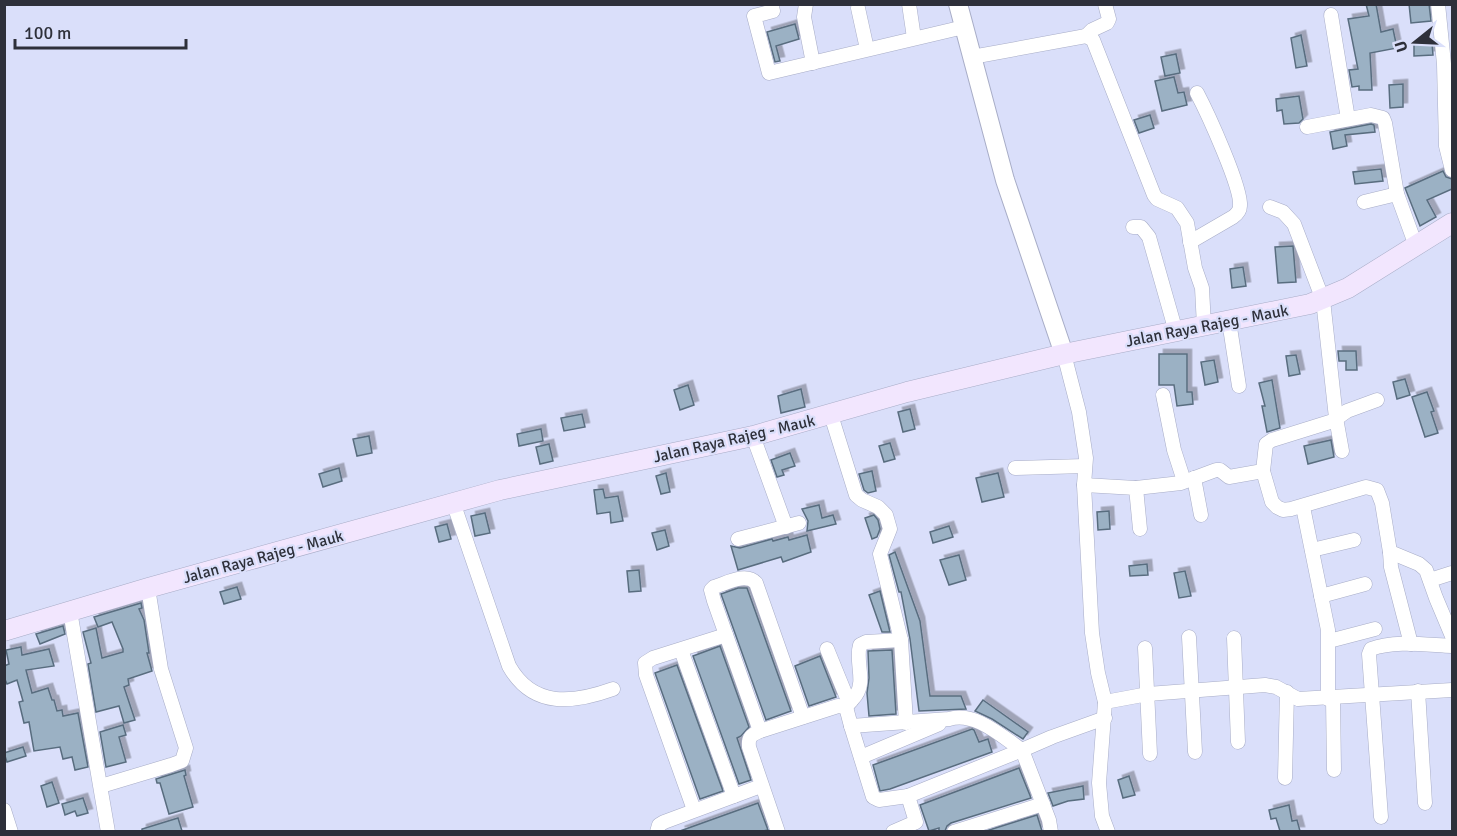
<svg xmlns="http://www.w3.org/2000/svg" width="1457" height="836" font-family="Signika,sans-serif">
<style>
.building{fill:#9bb1c4;stroke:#596d7f;stroke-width:1.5;filter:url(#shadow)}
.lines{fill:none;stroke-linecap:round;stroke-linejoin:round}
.minor-casing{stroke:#a8adc7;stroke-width:15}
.tertiary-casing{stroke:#a8adc7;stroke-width:20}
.secondary-casing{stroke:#a8adc7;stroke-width:21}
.minor{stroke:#fff;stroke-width:14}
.tertiary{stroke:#fff;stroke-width:18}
.secondary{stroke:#f2e6fe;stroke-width:20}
.labels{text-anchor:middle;stroke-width:4.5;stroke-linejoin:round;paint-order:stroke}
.street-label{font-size:16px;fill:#2e303a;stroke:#dadffa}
</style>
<defs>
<filter id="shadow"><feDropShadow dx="4.5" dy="-4.5" stdDeviation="0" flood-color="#0004"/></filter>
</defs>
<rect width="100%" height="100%" fill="#dadffa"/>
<g class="building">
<path d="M1366 4H1376L1381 32 1393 29 1397 48 1370 53 1372 90H1359V86L1352 87 1349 70 1358 69 1348 19 1369 16Z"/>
<path d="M1409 4H1429L1431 21 1411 23Z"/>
<path d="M795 24 799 39 776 46 780 61 775 62 767 32Z"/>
<path d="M1301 35 1307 66 1296 68 1291 38Z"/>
<path d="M1432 43 1433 55 1414 56V44Z"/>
<path d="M1176 54 1180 73 1165 76 1161 57Z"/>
<path d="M1174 77 1178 93 1184 92 1187 105 1162 111 1155 81Z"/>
<path d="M1403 84V107L1390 108 1389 85Z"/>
<path d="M1299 96 1303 119 1299 123 1284 124 1282 110 1277 111 1276 99Z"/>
<path d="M1150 115 1154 128 1139 133 1134 120Z"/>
<path d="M1371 124 1374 125 1375 132 1345 135 1347 146 1333 149 1330 132Z"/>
<path d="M1381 169 1383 181 1355 184 1353 172Z"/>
<path d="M1443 171 1446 177 1452 179V189L1427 200 1436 217 1420 226 1405 188Z"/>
<path d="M1293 246 1296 282 1278 283 1275 247Z"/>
<path d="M1243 267 1246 286 1232 288 1230 269Z"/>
<path d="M1338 351H1356L1357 370H1346V361H1339Z"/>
<path d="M1159 354H1187V392H1192L1193 404 1177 406 1174 385H1159Z"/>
<path d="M1296 355 1300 374 1289 376 1286 356Z"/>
<path d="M1214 360 1218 382 1205 385 1201 362Z"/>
<path d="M1405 379 1410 395 1397 399 1393 382Z"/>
<path d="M1272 380 1280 428 1267 432 1262 406H1265L1259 383Z"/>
<path d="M688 385 694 405 680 410 674 390Z"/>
<path d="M801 389 805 407 781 413 778 396Z"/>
<path d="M1427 392 1434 411 1431 412 1438 433 1425 437 1412 397Z"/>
<path d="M910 409 915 429 903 432 898 412Z"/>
<path d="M582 414 585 427 564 431 561 418Z"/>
<path d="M541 429 543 441 519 446 517 434Z"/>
<path d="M369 436 372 453 357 456 353 439Z"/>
<path d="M1331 440 1334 457 1308 464 1304 446Z"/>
<path d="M890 443 895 459 884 462 879 446Z"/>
<path d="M549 444 553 461 540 464 536 447Z"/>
<path d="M790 453 795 466 782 470 784 475 777 477 771 460Z"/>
<path d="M339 468 342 481 323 487 319 474Z"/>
<path d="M872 471 876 491 868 493 864 490 859 474Z"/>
<path d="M666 473 670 492 661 494 656 476Z"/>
<path d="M998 473 1004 497 982 502 976 478Z"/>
<path d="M603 489 605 498 618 496 623 521 611 523 610 512 597 514 594 490Z"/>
<path d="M819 505 822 518 833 515 836 524 807 531 808 521 802 509Z"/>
<path d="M1109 511 1110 529 1098 530 1097 512Z"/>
<path d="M485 513 490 533 475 536 471 516Z"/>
<path d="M874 515 878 520 880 529 877 537 872 539 865 518Z"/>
<path d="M447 524 451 539 439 542 435 527Z"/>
<path d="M949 526 953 537 933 543 930 532Z"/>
<path d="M665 530 669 546 657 550 652 533Z"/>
<path d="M807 535 811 552 783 562 781 557 738 570 731 546 740 548 772 539 773 541 788 537 789 540Z"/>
<path d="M895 552 920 621 930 696H961L966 709 919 711 910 639 901 592H899L889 555Z"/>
<path d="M959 555 966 580 949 585 940 560Z"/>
<path d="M1147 564 1148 575 1130 576 1129 566Z"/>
<path d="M639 570 641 591 629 592 627 571Z"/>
<path d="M1185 571 1191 596 1179 598 1174 573Z"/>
<path d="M237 587 241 599 224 604 220 592Z"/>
<path d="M738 588H747L791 711 766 720 721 594Z"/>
<path d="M880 591 890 632H882L869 595Z"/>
<path d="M141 603 142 608 139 609 144 620 149 653H147L152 671 128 679 129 685 124 687 135 720 124 723 119 706 96 712 88 664 91 663 83 632 96 628 102 658 123 652V649L112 622 98 627 94 617Z"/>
<path d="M63 626 65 634 40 644 36 634Z"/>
<path d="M720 646 749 727 741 736 737 738 751 780 739 784 693 656Z"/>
<path d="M21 647 22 655 49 649 54 666 26 670 32 693 48 688 52 700H54L57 711 62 710 63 716 78 713 88 767 75 770 72 757 63 759 60 747 34 751 29 722 24 723 19 702 23 701 17 680 7 684 4 677V666L9 664 6 650Z"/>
<path d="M892 650 896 714 869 716 867 693 869 678 868 651Z"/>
<path d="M820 656 836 697 809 706 795 666Z"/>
<path d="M677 665 723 791 700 799 655 673Z"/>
<path d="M983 700 1028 732 1023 739 992 719 975 711Z"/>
<path d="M123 725 126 735 119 737 126 762 106 767 100 732Z"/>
<path d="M972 729 974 730 979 742 988 739 992 752 890 789 880 791 873 765Z"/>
<path d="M23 747 26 756 7 762 4 753Z"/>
<path d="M1019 768 1031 798 951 823 947 826 945 831H939V828L929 831 920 805Z"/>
<path d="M185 770 186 775 184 776 193 807 169 814 160 783H157L156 779Z"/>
<path d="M1129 776 1135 795 1123 798 1118 780Z"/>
<path d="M52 782 59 803 47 807 41 786Z"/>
<path d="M1083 786 1084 799 1068 801 1053 806 1048 793Z"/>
<path d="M83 798 88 813 77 816 75 811 65 815 62 804Z"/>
<path d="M758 803 768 830 763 831H680Z"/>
<path d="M1289 805 1292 821 1297 820 1300 831H1280L1276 818 1271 819 1269 810Z"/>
<path d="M1037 815 1042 831H986Z"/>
<path d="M178 818 182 831H142V829Z"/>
</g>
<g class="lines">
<defs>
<g id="minor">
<path d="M771 4 773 11 754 16 769 73 964 27"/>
<path d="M806 4 804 17 813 63"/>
<path d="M909 4 914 38"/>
<path d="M1438 4 1444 64 1446 146 1452 170"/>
<path d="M858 8 867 49"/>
<path d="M1331 15 1348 119"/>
<path d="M1086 36 1092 30 1107 23 1109 19 1105 4"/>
<path d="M972 57 1086 36 1093 40 1154 195 1157 199 1177 208 1187 223 1195 268 1202 288 1204 326"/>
<path d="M1307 127 1371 115 1383 118 1385 123 1397 194 1416 246"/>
<path d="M1364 202 1397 194"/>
<path d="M1270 207 1283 212 1294 224 1323 300 1336 418 1342 451"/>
<path d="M1133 227H1141L1149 237 1176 332"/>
<path d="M1190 242 1233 217C1237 214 1240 211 1240 206 1242 188 1207 112 1197 93"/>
<path d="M1229 321 1239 386"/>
<path d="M1064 354 1079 412 1086 458 1084 485 1092 633 1098 673 1105 702 1099 783 1102 816 1108 832"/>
<path d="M1163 395 1174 450 1184 481"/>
<path d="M1377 400 1347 411 1333 421 1272 440 1266 444 1263 471 1272 502 1277 507 1283 510 1291 509 1366 487 1377 490 1382 503 1390 552 1419 564 1426 570 1436 598 1452 636"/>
<path d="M831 415 856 495 862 500 878 507 886 515 890 529 880 554 901 640 866 642 860 645C855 661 866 681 856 695 853 699 849 703 846 707"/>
<path d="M753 436 786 527"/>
<path d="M1015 468 1085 466"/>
<path d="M1194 478 1201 515"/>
<path d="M1084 485 1136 488 1140 529"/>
<path d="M1136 488 1181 483 1216 470H1220L1229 477 1263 471"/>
<path d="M454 505 509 666C533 709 574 703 613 689"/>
<path d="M1303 507 1328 630V699"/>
<path d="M738 539 799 523"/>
<path d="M1312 550 1354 540"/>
<path d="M1390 552 1391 567 1411 644"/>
<path d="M1430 580 1452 573"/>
<path d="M1321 596 1365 584"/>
<path d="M70 611 108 832"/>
<path d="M1189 637 1195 752"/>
<path d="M1234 638 1238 742"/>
<path d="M901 640 906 723"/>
<path d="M1329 641 1375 629"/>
<path d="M1145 648 1150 754"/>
<path d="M827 649 847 698 851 701"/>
<path d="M681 650 734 796"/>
<path d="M1418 691 1425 803"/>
<path d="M1333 698 1334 770"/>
<path d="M1105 702 1148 694 1265 685 1276 687 1298 699 1452 690"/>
<path d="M851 726 873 797 879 800 908 796"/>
<path d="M760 731 714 601 711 590 714 587C727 583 746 572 756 583L803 717"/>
<path d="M861 757 939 724"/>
<path d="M1285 778 1287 692"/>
<path d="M101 786 171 765 182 761 186 748 161 669 148 588"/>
<path d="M4 810 11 832"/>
<path d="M694 810 646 675 645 663 653 658 726 635"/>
<path d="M1381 817 1369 654 1371 649C1395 640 1427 645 1452 646"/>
<path d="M657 832 659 825 664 822 761 786"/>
<path d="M778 832 749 747C748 737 751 735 760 731L838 706 846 707 851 726 949 719C975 711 1001 736 1022 750L1052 737 1105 718"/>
<path d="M893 832 916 822 908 796 1022 750 1049 820 1051 832"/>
<path d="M954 832 1043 804"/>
</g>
<path id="tertiary" d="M958 4 1005 180 1064 354"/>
<path id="secondary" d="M4 631 148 588 500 490 753 436 907 392 1064 354 1310 304 1348 288 1452 223"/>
</defs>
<use href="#minor" class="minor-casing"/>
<use href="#tertiary" class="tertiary-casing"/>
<use href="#secondary" class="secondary-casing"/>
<use href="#minor" class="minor"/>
<use href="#tertiary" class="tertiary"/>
<use href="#secondary" class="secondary"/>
</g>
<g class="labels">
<g class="street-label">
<text transform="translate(1207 325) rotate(-11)" y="6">Jalan Raya Rajeg - Mauk</text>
<text transform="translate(734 438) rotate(-13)" y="6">Jalan Raya Rajeg - Mauk</text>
<text transform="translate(263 556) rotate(-15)" y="6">Jalan Raya Rajeg - Mauk</text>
</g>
</g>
<rect width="1457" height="836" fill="none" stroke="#2e303a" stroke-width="12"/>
<g transform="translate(1415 42) rotate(252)" stroke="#dadffa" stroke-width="4.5" paint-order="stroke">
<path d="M0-4.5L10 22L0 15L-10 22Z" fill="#2e303a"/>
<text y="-9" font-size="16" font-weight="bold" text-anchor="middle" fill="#2e303a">U</text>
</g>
<path d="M15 39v9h171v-9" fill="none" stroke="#2e303a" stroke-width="3"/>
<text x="24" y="39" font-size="18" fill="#2e303a" stroke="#dadffa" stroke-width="4.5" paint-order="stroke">100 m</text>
</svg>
